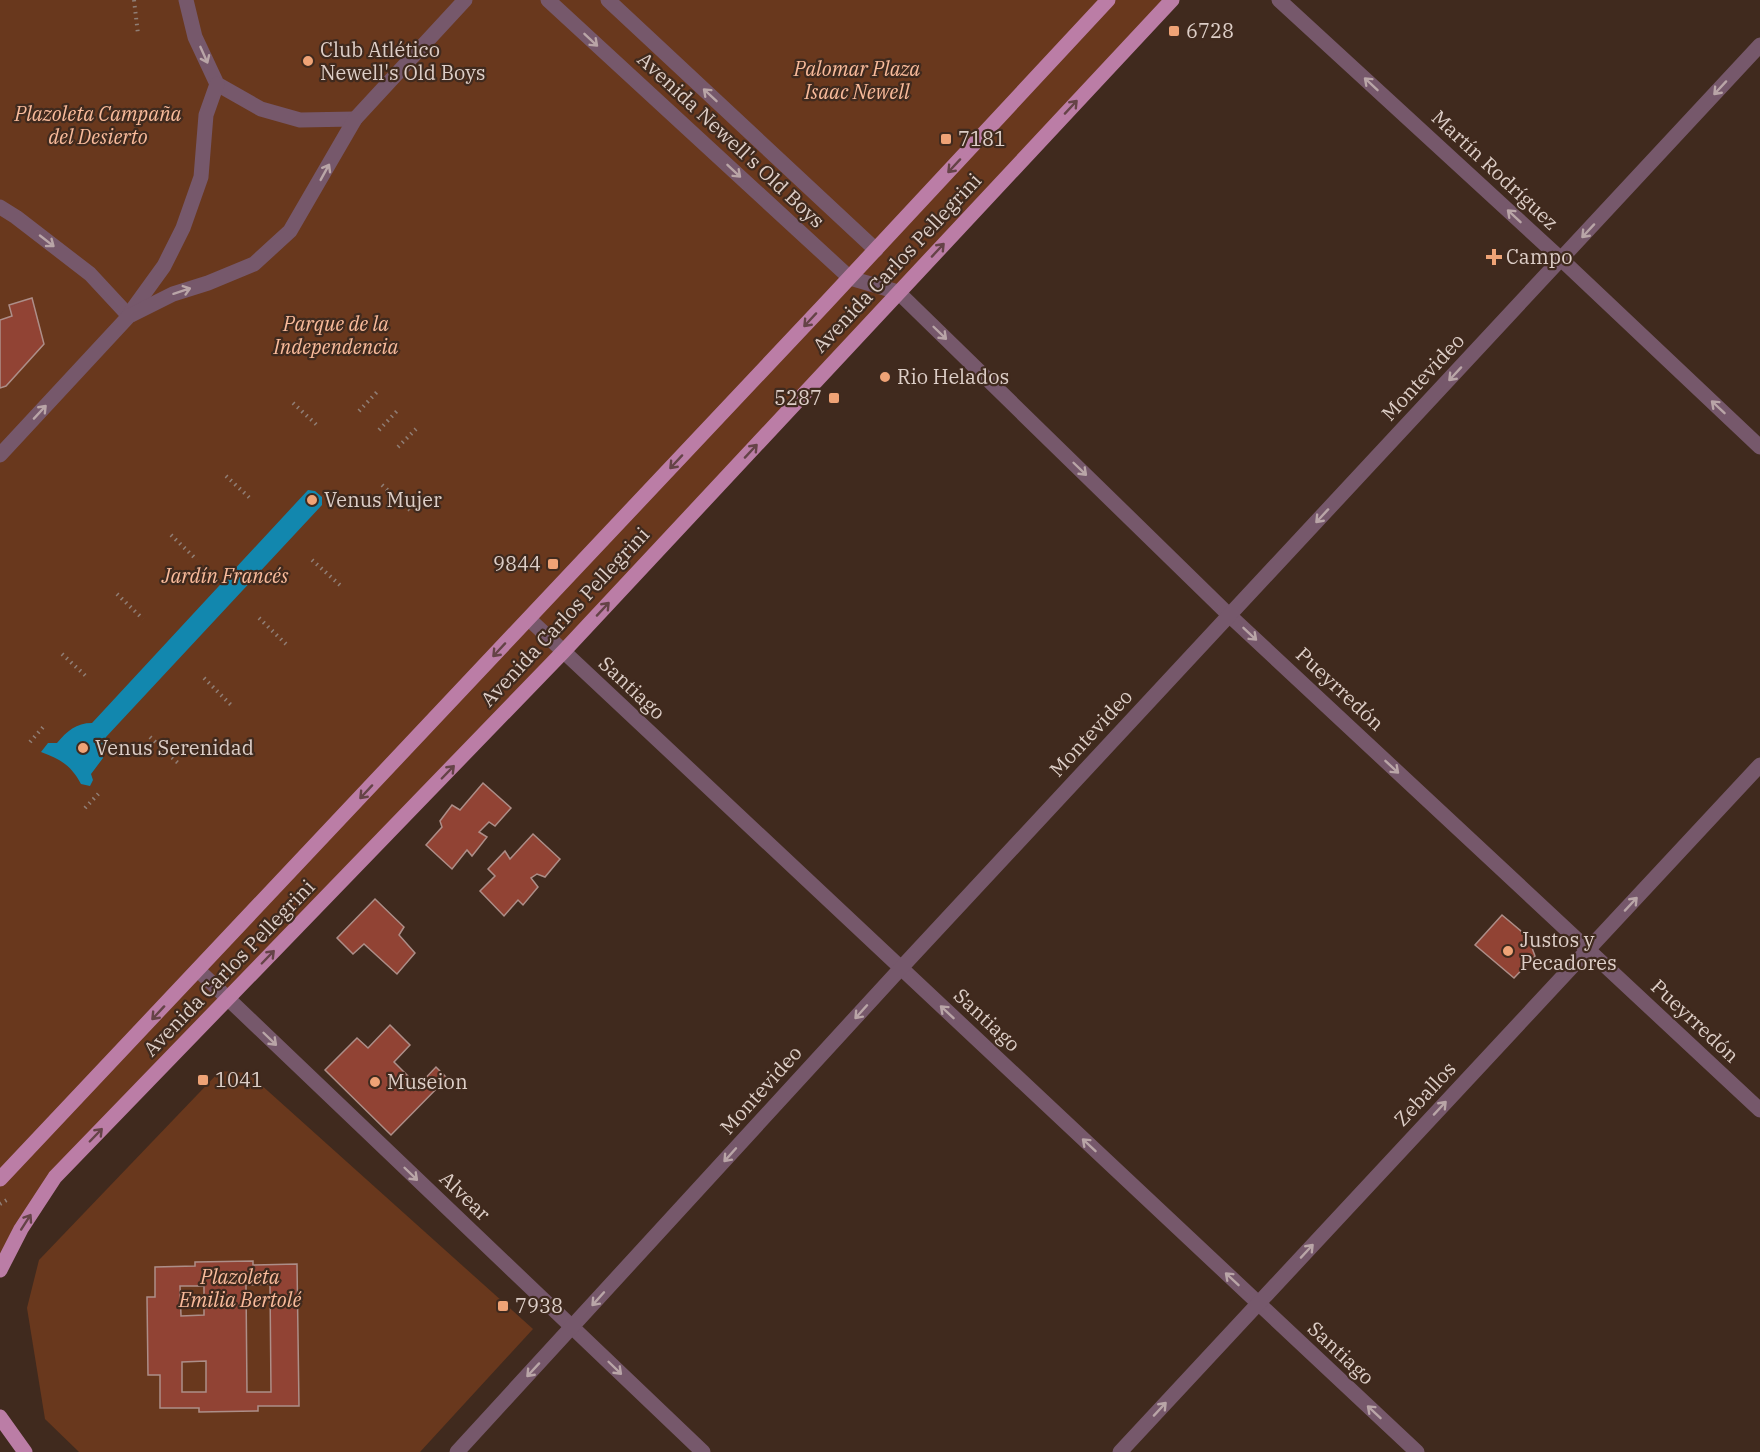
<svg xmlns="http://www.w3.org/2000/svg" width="1760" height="1452" font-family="'IBM Plex Serif',serif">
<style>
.green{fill:#69381d}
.water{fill:#1287ae}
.building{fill:#914334;stroke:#ad8e88;stroke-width:1.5;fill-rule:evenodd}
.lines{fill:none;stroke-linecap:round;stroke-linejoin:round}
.path{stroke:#907e75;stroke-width:4;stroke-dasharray:1.5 4.5;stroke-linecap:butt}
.minor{stroke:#76586b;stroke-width:15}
.major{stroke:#bb7da6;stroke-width:15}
.oneway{stroke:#b9a5a7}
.oneway2{stroke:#654347}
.poi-dot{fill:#efa376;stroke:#402a1e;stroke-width:2}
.labels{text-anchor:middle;stroke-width:4.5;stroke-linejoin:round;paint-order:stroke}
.poi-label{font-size:20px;fill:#ddcec7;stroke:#402a1e;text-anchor:start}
.park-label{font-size:20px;font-style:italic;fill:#f9bb9b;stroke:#402a1e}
.street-label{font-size:20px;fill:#ddcec7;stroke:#402a1e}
</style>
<rect width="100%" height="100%" fill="#402a1e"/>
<g class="green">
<path d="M0 0H1172L55 1177 0 1270Z"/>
<path d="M220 1071 248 1073 533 1329 420 1452H79L45 1419 27 1308 39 1260Z"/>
</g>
<path class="water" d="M308 490 315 491 322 497V505L106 737 103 758 91 774 93 780 90 786 81 784C71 765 60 759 41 752L48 743H57C67 731 76 723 92 723Z"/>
<g class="building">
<path d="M32 298 44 344 6 386 0 388V320L12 316 9 305Z"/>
<path d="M483 783 511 808 495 826 489 822 479 832 487 837 472 856 467 850 452 869 426 845 442 827 440 821 452 805 460 810Z"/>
<path d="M533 834 560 859 545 877 537 874 531 878 538 887 523 905 518 900 504 916 480 891 495 876 488 869 505 851 510 859Z"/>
<path d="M375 899 404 927 399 935 415 953 397 974 364 944 353 954 337 938Z"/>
<path d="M1502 915 1528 937 1535 956 1514 978 1475 945Z"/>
<path d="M390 1025 410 1045 394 1062 418 1086 436 1067 447 1078 391 1135 325 1070 357 1038 368 1048Z"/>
<path d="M253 1261V1265L297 1264 299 1406H258V1411L199 1412V1408H160V1375H148L147 1297H155V1267L195 1266V1262ZM270 1284 271 1392H247L246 1285ZM180 1286H204V1315L181 1316ZM206 1361V1392H182V1362Z"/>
</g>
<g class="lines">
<g class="path">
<path d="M134 0 138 34"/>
<path d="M293 403 319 427"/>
<path d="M359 411 377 392"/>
<path d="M379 430 397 411"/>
<path d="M398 447 416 429"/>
<path d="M226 476 252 500"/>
<path d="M382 485 412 512"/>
<path d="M171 535 197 560"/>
<path d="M312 560 342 587"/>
<path d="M117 594 143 619"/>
<path d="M259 618 288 646"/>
<path d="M62 654 88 678"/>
<path d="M204 678 232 706"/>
<path d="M150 737 178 763"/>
<path d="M30 742 45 725"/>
<path d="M85 808 101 791"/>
<path d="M0 1204 10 1198"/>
</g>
<g class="minor">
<path d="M186 0 195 37 217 84 261 109 300 120 355 119"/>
<path d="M548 0 850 278 898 292 1229 615 1760 1110"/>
<path d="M608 0 876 250"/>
<path d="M1279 0 1562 260 1760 447"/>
<path d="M0 207 16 217 90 274 129 316"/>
<path d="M130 313 164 266 183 228 201 177 206 115 217 84"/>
<path d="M0 455 129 316 173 294 208 283 254 264 290 231 355 119 465 0"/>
<path d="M529 619 1417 1452"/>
<path d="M198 970 703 1452"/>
<path d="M457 1452 901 968 1760 45"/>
<path d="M1120 1452 1760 765"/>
</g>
<g class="major">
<path d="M0 1179 824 305 1108 0"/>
<path d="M0 1270 21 1229 55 1177 563 652 1172 0"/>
<path d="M0 1417 25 1452"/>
</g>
</g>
<defs><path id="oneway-shaft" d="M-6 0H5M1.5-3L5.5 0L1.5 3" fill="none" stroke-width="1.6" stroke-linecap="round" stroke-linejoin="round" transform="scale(1.5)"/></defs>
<g class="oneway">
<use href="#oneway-shaft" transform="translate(591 40) rotate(43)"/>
<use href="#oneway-shaft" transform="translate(204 55) rotate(66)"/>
<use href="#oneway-shaft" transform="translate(1371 84) rotate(-137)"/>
<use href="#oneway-shaft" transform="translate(1720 88) rotate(133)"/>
<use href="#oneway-shaft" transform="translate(710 95) rotate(-137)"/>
<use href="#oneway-shaft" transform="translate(734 171) rotate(43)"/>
<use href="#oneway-shaft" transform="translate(325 172) rotate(-61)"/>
<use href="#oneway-shaft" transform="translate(1514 216) rotate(-137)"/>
<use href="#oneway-shaft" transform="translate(1588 231) rotate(133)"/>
<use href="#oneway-shaft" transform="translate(47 241) rotate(38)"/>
<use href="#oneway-shaft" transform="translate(182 291) rotate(-18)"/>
<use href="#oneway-shaft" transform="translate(940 333) rotate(44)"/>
<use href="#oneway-shaft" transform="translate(1455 374) rotate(133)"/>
<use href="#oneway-shaft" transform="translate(1718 407) rotate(-137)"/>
<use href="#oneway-shaft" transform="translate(40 412) rotate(-47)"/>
<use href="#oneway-shaft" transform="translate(1080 469) rotate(44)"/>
<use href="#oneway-shaft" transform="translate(1322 516) rotate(133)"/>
<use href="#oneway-shaft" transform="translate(1250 634) rotate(43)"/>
<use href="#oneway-shaft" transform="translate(1392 767) rotate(43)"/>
<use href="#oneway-shaft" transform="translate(1631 904) rotate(-47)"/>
<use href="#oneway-shaft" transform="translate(861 1012) rotate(132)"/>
<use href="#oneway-shaft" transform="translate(947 1012) rotate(-137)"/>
<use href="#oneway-shaft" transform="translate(270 1039) rotate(44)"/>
<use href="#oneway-shaft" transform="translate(1440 1108) rotate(-47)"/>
<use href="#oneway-shaft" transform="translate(1089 1145) rotate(-137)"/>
<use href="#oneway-shaft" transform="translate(730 1155) rotate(132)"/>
<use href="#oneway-shaft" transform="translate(411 1174) rotate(44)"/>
<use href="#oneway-shaft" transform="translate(1307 1251) rotate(-47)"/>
<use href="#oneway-shaft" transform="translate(1232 1279) rotate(-137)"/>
<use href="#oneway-shaft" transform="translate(598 1299) rotate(132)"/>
<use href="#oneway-shaft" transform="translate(615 1368) rotate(44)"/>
<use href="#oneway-shaft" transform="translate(533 1370) rotate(133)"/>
<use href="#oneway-shaft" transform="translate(1160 1409) rotate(-47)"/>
<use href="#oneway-shaft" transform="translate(1374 1412) rotate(-137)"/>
</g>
<g class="oneway2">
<use href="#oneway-shaft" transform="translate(1071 107) rotate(-47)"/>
<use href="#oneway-shaft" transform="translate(954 166) rotate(133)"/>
<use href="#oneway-shaft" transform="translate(938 250) rotate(-47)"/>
<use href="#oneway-shaft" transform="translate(810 320) rotate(133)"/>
<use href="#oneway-shaft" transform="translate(751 451) rotate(-47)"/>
<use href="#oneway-shaft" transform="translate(676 462) rotate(133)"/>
<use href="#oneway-shaft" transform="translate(603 609) rotate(-47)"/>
<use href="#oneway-shaft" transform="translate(499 650) rotate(133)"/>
<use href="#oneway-shaft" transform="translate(448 772) rotate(-46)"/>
<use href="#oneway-shaft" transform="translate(366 792) rotate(133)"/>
<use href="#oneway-shaft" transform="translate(268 957) rotate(-46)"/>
<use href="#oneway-shaft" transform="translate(158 1013) rotate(133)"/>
<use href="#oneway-shaft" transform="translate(96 1135) rotate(-46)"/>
<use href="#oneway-shaft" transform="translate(26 1222) rotate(-57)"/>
</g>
<g class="poi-dot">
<rect x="1168" y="25" width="12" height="12" rx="3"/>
<circle cx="308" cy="61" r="6"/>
<rect x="940" y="133" width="12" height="12" rx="3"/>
<path d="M1491 248h6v6h6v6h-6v6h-6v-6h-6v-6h6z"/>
<circle cx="885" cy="377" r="6"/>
<rect x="828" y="392" width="12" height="12" rx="3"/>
<circle cx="312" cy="500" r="6"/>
<rect x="547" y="558" width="12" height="12" rx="3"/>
<circle cx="83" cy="748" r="6"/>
<circle cx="1508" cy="951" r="6"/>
<rect x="197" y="1074" width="12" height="12" rx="3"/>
<circle cx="375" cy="1082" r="6"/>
<rect x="497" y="1300" width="12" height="12" rx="3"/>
</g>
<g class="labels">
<g class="poi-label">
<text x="1186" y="38">6728</text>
<text x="320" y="57">Club Atlético<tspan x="320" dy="23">Newell's Old Boys</tspan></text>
<text x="958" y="146">7181</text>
<text x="1506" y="264">Campo</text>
<text x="897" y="384">Rio Helados</text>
<text x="822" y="405" text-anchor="end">5287</text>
<text x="324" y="507">Venus Mujer</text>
<text x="541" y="571" text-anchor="end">9844</text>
<text x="95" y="755">Venus Serenidad</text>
<text x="1520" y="947">Justos y<tspan x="1520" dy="23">Pecadores</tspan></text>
<text x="215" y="1087">1041</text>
<text x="387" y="1089">Museion</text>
<text x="515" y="1313">7938</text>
</g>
<g class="park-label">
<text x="857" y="76">Palomar Plaza<tspan x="857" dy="23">Isaac Newell</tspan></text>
<text x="98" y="121">Plazoleta Campaña<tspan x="98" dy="23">del Desierto</tspan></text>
<text x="336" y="331">Parque de la<tspan x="336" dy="23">Independencia</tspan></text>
<text x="225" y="583">Jardín Francés</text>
<text x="240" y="1284">Plazoleta<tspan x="240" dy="23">Emilia Bertolé</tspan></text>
</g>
<g class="street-label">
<text transform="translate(731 140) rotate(43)" y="7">Avenida Newell's Old Boys</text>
<text transform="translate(1495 170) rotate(43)" y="7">Martín Rodríguez</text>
<text transform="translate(897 263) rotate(-47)" y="7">Avenida Carlos Pellegrini</text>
<text transform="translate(1423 377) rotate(-47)" y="7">Montevideo</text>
<text transform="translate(565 617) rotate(-47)" y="7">Avenida Carlos Pellegrini</text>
<text transform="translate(632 688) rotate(43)" y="7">Santiago</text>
<text transform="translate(1340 689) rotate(43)" y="7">Pueyrredón</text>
<text transform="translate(1091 733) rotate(-47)" y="7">Montevideo</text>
<text transform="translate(229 968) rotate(-46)" y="7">Avenida Carlos Pellegrini</text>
<text transform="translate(987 1020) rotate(43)" y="7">Santiago</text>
<text transform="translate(1695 1021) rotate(43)" y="7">Pueyrredón</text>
<text transform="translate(761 1090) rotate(-48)" y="7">Montevideo</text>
<text transform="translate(1425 1094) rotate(-47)" y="7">Zeballos</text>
<text transform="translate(465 1196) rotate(44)" y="7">Alvear</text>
<text transform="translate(1341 1353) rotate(43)" y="7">Santiago</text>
</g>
</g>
</svg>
